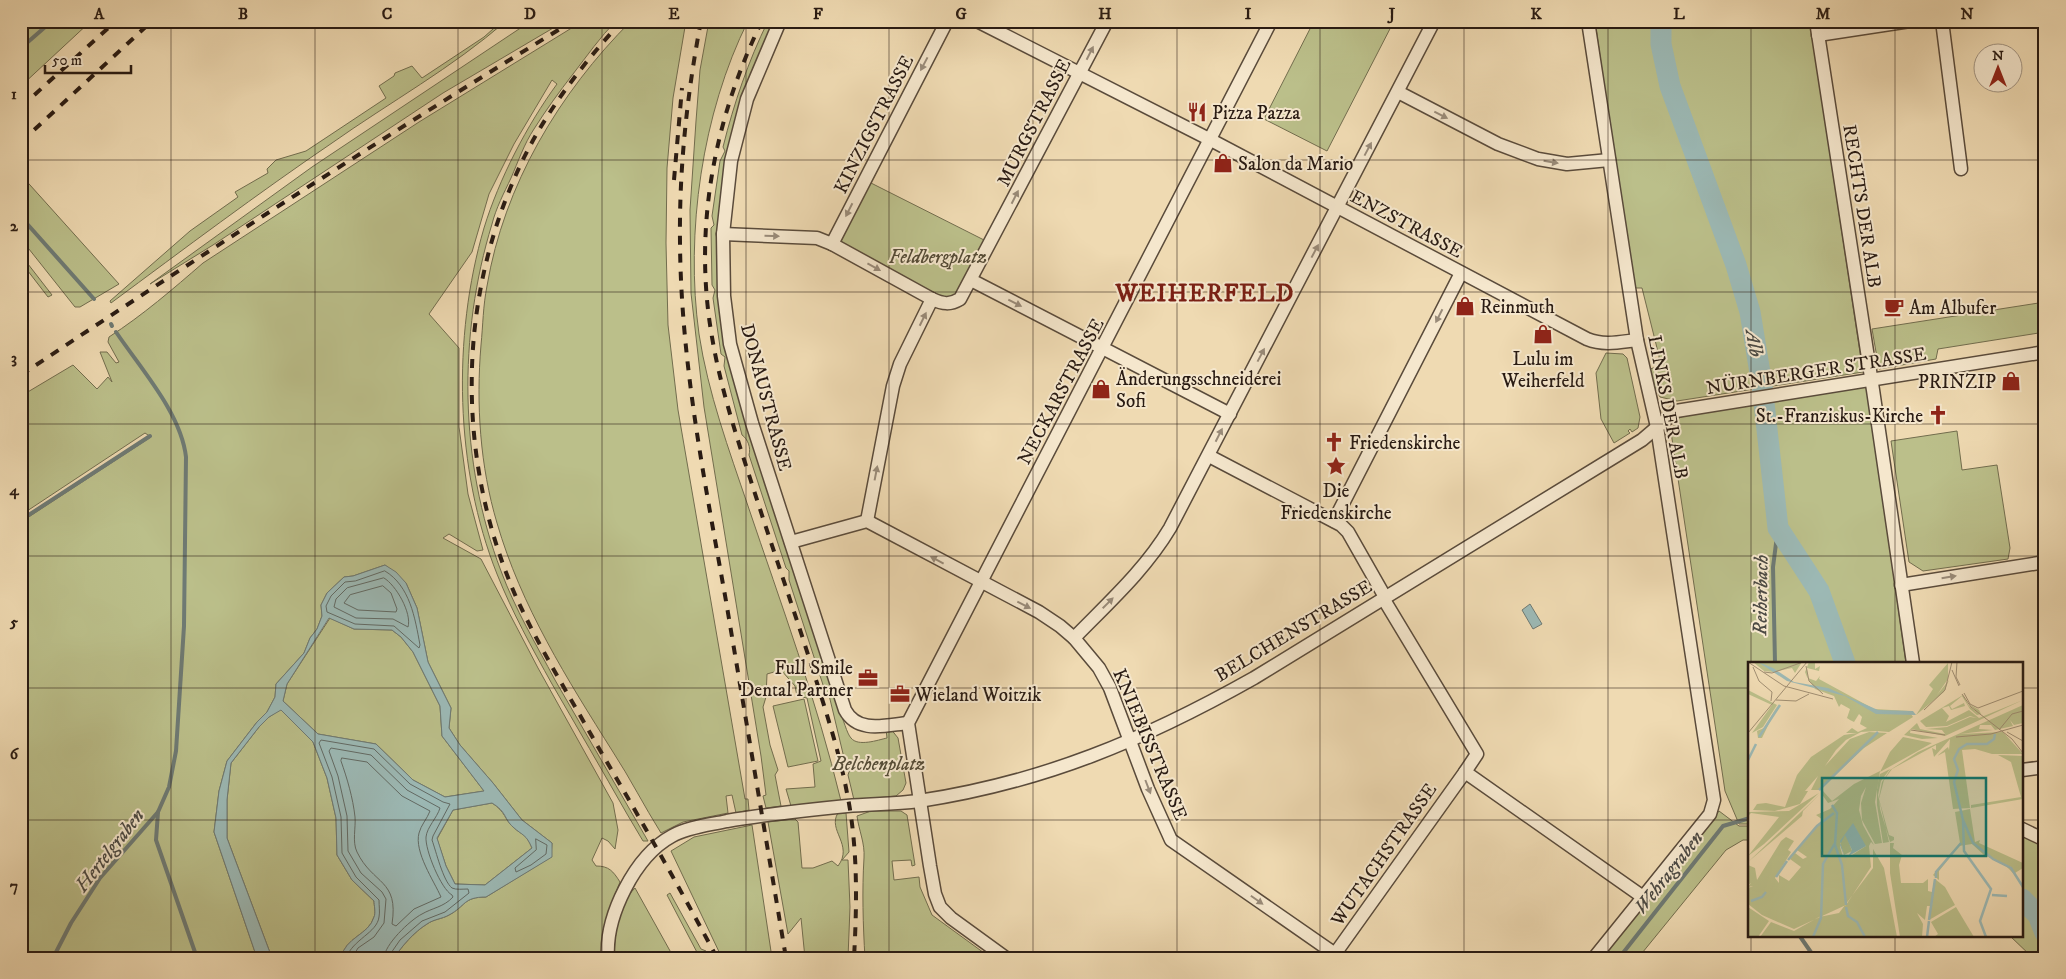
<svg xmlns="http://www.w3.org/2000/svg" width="2066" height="979" font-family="'IM FELL DW Pica',serif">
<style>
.green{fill:#bbbf8a;stroke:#726d4e}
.water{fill:#9cb9b5;stroke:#6e7a74;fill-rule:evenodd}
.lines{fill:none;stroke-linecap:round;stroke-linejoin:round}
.shore{stroke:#626a64;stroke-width:1}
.stream{stroke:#6e7a74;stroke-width:4}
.river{stroke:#9cb9b5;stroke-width:21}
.minor-casing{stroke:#5a4b3b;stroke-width:15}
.minor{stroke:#f5e7cd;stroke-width:12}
.rail{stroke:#291b13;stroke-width:4;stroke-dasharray:9 9;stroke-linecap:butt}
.oneway{fill:#998b79}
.grid{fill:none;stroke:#291b13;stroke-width:1;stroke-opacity:0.55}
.labels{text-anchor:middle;stroke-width:4;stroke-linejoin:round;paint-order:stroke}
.poi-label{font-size:19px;fill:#291b13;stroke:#f5e7cd;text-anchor:start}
.street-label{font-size:19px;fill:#291b13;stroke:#f5e7cd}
.park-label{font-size:19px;font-style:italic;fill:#554c37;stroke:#f5e7cd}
.water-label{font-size:20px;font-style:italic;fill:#4c4a44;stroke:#f5e7cd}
.district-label{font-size:24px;font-weight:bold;letter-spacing:1px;fill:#7a1f14;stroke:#f5e7cd}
.inset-river{fill:none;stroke:#9cb9b5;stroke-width:2.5}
.inset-road{fill:none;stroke:#a08e72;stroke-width:1}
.view{fill:#0f766e;fill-opacity:0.15;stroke:#0f766e;stroke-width:2.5}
.inset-edge{fill:none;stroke:#291b13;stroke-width:2.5}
.neatline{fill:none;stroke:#291b13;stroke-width:2}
.grid-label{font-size:16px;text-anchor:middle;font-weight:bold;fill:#291b13}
</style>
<rect width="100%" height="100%" fill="#efdab2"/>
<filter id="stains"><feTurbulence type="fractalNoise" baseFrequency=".004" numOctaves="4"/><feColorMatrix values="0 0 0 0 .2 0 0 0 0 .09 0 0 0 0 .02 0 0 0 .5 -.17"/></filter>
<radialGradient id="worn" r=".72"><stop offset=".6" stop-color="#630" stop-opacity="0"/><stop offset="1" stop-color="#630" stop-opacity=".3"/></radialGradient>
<g class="green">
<path d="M33 21H91L21 86V32Z"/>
<path d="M502 21H506C452 68 390 102 332 143 257 194 184 249 111 303L110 301 190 231 238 197 235 192 268 173 267 169 276 160 306 151 386 98 379 86 394 76 395 73 412 66 422 78 484 37Z"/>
<path d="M531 21H565L443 93 213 245 150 284 312 167Z"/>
<path d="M583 21H616C600 37 587 56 573 74 559 92 546 110 534 129 524 144 518 162 511 178 504 193 496 208 492 224 458 335 459 461 501 571 515 609 536 644 555 680 586 734 617 787 648 841H643L627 814C602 770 577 727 552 684 532 648 512 612 497 574 455 469 452 337 484 228 499 179 527 125 557 84L552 80 514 144 489 194 472 252 429 314 459 348V427L468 494 483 550 477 551 449 534 443 538 481 559 538 668 613 803 618 830 615 849 608 841 602 838 592 860 596 866C609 866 613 871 620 882 609 909 603 928 604 958H394C402 946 414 932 427 924 434 919 442 919 449 915 466 906 463 897 486 897L551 857 552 843 522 820 493 783 460 745 449 728 451 708 428 662 417 608 406 583 385 565 353 576 344 577 327 593 321 605 322 616 317 629 310 638 304 653 276 684 275 697 267 712 257 722 227 761 219 791 214 832 257 958H21V522L151 437 145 433 21 515V396L73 365 97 389 108 377 112 382 100 352H107L116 363 119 362 108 342 109 337C143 315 173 289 203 263L419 122Z"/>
<path d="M631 21H686L673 98 667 168 666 243 668 325 678 410 745 799H748L749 810 736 813 732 795 726 796 728 813 683 822 661 833C644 806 630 778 613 752 567 679 521 606 497 523 480 466 476 404 481 345 483 325 483 306 487 286 504 185 559 93 631 21Z"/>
<path d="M709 21H748C702 113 685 233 699 334 708 393 729 450 748 506 781 604 817 701 841 801L791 806 786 789 815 787 813 764 821 761 807 698 797 696 795 686 781 670 767 674 766 697 763 707 770 745 778 770 775 775 781 806 766 808 763 796 766 795 761 756 704 407 691 293 690 210 696 121 700 70Z"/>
<path d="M768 21H774L740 108 722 316 840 712C843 718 847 734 851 738 858 747 878 740 887 738L886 729 890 728 898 738 906 783 903 790 896 796 854 800 848 775 850 769 845 762 829 695 825 691 789 580V571L786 568 749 455C751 448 748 439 742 435L724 366 725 357 721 354 713 298 715 290 712 285 711 228 714 225 712 216 720 161 725 151 723 147C734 103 748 62 768 21Z"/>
<path d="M1314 21H1394L1327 151 1264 119Z"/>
<path d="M1595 21H1810L1863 372 1677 401 1660 397 1655 388 1650 369 1659 366V356L1642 288H1633Z"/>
<path d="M21 175 119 284 80 307H75L21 239Z"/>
<path d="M869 182 986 241 956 295 947 297 933 294 838 242Z"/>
<path d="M21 255 52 295 48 297 21 262Z"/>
<path d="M2045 302V332L1938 349 1936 359 1879 369 1872 329Z"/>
<path d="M1606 353 1623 354 1627 358 1640 417 1638 428 1632 432 1630 429 1628 431 1630 433 1614 443 1601 419 1596 373Z"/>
<path d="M1867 386 1906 663H1750V824H1739L1725 791 1671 432 1677 419 1684 416Z"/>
<path d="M1957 431 1962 470 1997 465 2010 548 2008 559 1923 571 1909 562 1891 441Z"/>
<path d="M330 618 354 629 392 630 401 637 413 652 440 706 442 736 484 791 445 797 413 780 376 744 318 734 283 701 287 684Z"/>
<path d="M804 699 818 761 788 767 773 706Z"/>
<path d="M281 709 313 742 327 778 336 818 337 855 352 880 374 901C374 905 376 913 374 917 369 935 345 937 341 958H272L227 838V800L231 763 259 727 269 717Z"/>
<path d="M492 803C506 812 504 819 513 827 524 837 525 832 532 848L485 885 455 884 446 866 437 839 453 810Z"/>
<path d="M871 811H901L907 815 915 865 912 866 911 860 892 861 894 880 919 877 920 887 932 915 991 958H865C863 925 862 890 864 858 865 843 859 831 857 816Z"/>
<path d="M1719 811 1739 826H1750V840H1743L1726 850 1638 958H1599Z"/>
<path d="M838 813H846L849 852 842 860H848L850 907 848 958H805L801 918 788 934 768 822 795 819 798 822 802 868H813L832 861 838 866C854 845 827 830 838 813Z"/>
<path d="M752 825 772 958H722L671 851 694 837Z"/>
<path d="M2022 834 2045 844V958H2033L2009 935H2022Z"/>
<path d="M635 888 674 958H614C615 934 617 906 635 888Z"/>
<path d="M670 893 701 949 706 951 709 958H700L667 895Z"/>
</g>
<g class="water">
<path d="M385 565 396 572 406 583 417 608 428 662 451 708 449 728 460 745 493 783 522 820 552 843V857L486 897C463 897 466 906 449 915 442 919 434 919 427 924 414 932 402 946 394 958H341C345 937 369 935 374 917 376 913 374 905 374 901L352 880 337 855 336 818 327 778 313 742 281 710 269 717 259 727 231 763 227 800V838L272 958H257L214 832 219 791 227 761 257 722 267 712 275 697 276 684 304 653 310 638 317 629 322 616 321 605 327 593 344 577 353 576ZM329 618 354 629 392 630 401 637 413 652 440 706 442 736 484 791 445 797 413 780 376 744 318 734 283 701 287 684ZM492 803C507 812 504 819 513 827 523 836 526 834 532 848L485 885 455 884 446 866 437 838 453 810Z"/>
<path d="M1530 604 1542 624 1533 629 1522 610Z"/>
</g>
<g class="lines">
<g class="shore">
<path d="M385 571C410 586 415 618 420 645L419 648 394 626 355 624 327 612 326 606 331 596 345 582 355 581Z"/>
<path d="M384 578C396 585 412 613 408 627L393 619 356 618 334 607 336 599 347 588Z"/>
<path d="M383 586 391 593 397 609 396 612 358 610 344 603 350 595Z"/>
<path d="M342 758 367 762 402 796 430 811C427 819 421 825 419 833 414 852 434 881 441 897L414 909 396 926 392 924C399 879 373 885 357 852 352 842 356 827 355 817 353 798 347 778 341 761Z"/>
<path d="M536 839 547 845 546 854 531 865 516 872 515 868 536 850Z"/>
<path d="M346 958C353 939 377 933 379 917 380 912 379 906 379 900L356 877 342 853 341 817 332 777 319 743 321 740 374 749 410 784 443 802 450 804 433 836 432 840C436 851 443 881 452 888 456 890 463 889 468 889L469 893 445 912 422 921 400 940 391 953 390 958"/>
<path d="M352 958 358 948 374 937 384 923 386 899 382 892 361 873 348 851 347 816 338 776 329 751 331 748 371 755 407 790 440 808C437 818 427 827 426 837 425 850 441 889 452 895L453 897C444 907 432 908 422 914 410 920 384 945 384 958"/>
</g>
<g class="stream">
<path d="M21 48 52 21"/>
<path d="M21 217 94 299"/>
<path d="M111 324 112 326"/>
<path d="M21 520 150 436"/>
<path d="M1775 663 1773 567 1778 528"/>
<path d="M158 812 156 840 197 958"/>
<path d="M1799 935 1815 958"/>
<path d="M53 958 71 923 100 878 158 812 169 787 176 751 184 626 186 457C181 413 141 369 116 332"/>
<path d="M1619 958 1723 826 1750 818"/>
</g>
<g class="river">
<path d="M1661 21V44L1670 86 1736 265 1750 312 1762 385 1778 528 1819 591 1845 663"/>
<path d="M2022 899 2038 915 2045 933"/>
</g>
<defs>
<g id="minor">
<path d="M780 21 747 99 731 161 723 234 724 296 730 344 752 423 845 710C858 734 886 725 908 723"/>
<path d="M977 21 1209 139 1587 339C1604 346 1620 342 1637 340"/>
<path d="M1588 21 1637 340 1657 427 1714 800 1710 814 1594 958"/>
<path d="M1816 21 1873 390 1913 663"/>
<path d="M1942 21 1961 169"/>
<path d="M1818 35 1910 21"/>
<path d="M1398 92 1498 144 1538 159 1567 164 1609 160"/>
<path d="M723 234 817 238 832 244 932 299C943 304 950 305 960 299L1107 21"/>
<path d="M832 244 947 21"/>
<path d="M971 280 1230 414"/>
<path d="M1209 456 1341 525 1348 532 1385 597"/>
<path d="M867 521 893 386 900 364 932 299"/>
<path d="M1334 521 1461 273"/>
<path d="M791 542 867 521 1039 612 1060 626 1074 638 1099 668 1110 688 1148 789 1171 840 1335 954"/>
<path d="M1901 585 2045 562"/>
<path d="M1383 598 1477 754 1465 772 1643 897"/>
<path d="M1074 638C1108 603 1145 570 1170 528L1434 21"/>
<path d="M2022 770 2045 767"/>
<path d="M2022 829 2045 840"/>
<path d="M608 958C605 916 635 856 672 836 688 827 709 825 727 821 767 814 807 810 847 806 871 804 895 804 919 801 1044 782 1144 740 1254 678L1642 440 1676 411 2045 352"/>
<path d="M1006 958 951 918 940 907 935 894 930 866 908 723 1271 21"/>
<path d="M1332 958 1465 772"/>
</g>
</defs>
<use href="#minor" class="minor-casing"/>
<use href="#minor" class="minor"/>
<g class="rail">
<path d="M622 21C577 70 537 123 512 184 456 316 459 469 517 599 540 649 570 697 597 745 638 815 679 886 717 958"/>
<path d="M701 21C687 94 679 169 680 243 681 364 705 483 726 601 746 720 766 839 786 958"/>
<path d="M762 21C714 119 693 229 712 337 720 385 735 432 750 478 770 541 792 604 812 667 825 709 839 750 847 793 858 847 857 903 854 958"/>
<path d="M21 107 116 21"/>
<path d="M21 142 152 21"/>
<path d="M674 180 682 88"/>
<path d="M21 375C203 254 386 135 573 21"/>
</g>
</g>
<defs><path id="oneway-solid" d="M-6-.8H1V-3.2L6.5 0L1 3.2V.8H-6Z" transform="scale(1.25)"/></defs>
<g class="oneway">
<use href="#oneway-solid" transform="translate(1090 53) rotate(-63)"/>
<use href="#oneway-solid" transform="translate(924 64) rotate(118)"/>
<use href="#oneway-solid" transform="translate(1441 115) rotate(27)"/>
<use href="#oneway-solid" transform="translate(1368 149) rotate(-62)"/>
<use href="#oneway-solid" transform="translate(1551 162) rotate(9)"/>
<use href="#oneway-solid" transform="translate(1015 197) rotate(-63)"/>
<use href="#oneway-solid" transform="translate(849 210) rotate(117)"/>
<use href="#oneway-solid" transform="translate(772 236) rotate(2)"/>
<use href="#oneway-solid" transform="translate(1315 251) rotate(-62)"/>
<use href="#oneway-solid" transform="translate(874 267) rotate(29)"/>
<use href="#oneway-solid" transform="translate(1015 303) rotate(27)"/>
<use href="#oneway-solid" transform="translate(1439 316) rotate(117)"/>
<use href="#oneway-solid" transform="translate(923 319) rotate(-64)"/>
<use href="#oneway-solid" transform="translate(1261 355) rotate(-62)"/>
<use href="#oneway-solid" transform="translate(1219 435) rotate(-63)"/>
<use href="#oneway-solid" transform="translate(876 473) rotate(-79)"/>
<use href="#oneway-solid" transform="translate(937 560) rotate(-152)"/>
<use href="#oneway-solid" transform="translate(1949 577) rotate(-9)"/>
<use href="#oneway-solid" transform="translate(1108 603) rotate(-45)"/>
<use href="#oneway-solid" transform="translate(1024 605) rotate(27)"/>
<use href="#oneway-solid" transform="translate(1148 787) rotate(69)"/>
<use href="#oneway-solid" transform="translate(1257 900) rotate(35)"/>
</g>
<path class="grid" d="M171 21V958M315 21V958M458 21V958M602 21V958M746 21V958M889 21V958M1033 21V958M1177 21V958M1320 21V958M1464 21V958M1608 21V958M1751 21V663M1895 21V663M21 160H2045M21 292H2045M21 424H2045M21 556H2045M21 688H1750M2022 688H2045M21 820H1750M2022 820H2045M1751 935V958M1895 935V958"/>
<defs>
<symbol id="restaurant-bare" viewBox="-9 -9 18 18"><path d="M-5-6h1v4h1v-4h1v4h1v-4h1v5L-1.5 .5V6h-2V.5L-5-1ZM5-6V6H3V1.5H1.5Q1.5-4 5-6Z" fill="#8f2418" stroke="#f5e7cd" stroke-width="2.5" paint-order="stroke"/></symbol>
<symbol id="shop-bare" viewBox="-9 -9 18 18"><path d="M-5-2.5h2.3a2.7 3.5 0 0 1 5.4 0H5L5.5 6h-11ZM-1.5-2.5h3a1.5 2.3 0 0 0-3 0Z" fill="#8f2418" stroke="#f5e7cd" stroke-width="2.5" paint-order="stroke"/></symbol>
<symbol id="cafe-bare" viewBox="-9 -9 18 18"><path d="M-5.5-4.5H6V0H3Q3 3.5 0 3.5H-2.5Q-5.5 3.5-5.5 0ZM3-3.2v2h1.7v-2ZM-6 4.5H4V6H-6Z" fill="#8f2418" stroke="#f5e7cd" stroke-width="2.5" paint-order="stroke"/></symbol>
<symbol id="church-bare" viewBox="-9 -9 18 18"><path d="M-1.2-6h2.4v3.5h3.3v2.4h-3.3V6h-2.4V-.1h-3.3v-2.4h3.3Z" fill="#8f2418" stroke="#f5e7cd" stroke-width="2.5" paint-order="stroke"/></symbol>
<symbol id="sight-bare" viewBox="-9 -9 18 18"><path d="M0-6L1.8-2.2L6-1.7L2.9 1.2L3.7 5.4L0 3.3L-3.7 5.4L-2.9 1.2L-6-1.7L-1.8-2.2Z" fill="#8f2418" stroke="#f5e7cd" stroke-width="2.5" paint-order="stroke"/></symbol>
<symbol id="office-bare" viewBox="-9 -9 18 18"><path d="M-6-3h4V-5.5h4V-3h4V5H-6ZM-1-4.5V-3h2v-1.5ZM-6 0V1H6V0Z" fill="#8f2418" stroke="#f5e7cd" stroke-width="2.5" paint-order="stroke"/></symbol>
</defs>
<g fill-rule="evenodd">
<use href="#restaurant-bare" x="1183" y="98" width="28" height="28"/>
<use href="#shop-bare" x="1209" y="149" width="28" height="28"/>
<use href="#shop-bare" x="1451" y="292" width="28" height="28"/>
<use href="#cafe-bare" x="1880" y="293" width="28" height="28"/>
<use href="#shop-bare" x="1529" y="320" width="28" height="28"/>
<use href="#shop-bare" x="1997" y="367" width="28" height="28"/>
<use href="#shop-bare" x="1087" y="375" width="28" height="28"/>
<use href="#church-bare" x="1924" y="401" width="28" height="28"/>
<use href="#church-bare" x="1320" y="428" width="28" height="28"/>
<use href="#sight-bare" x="1322" y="452" width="28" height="28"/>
<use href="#office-bare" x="854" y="664" width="28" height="28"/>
<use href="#office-bare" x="886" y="680" width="28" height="28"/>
</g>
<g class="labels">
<g class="poi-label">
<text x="1212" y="119">Pizza Pazza</text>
<text x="1238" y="170">Salon da Mario</text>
<text x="1480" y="313">Reinmuth</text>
<text x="1909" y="314">Am Albufer</text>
<text x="1543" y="365" text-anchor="middle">Lulu im<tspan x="1543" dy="22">Weiherfeld</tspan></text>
<text x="1116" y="385">Änderungsschneiderei<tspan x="1116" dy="22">Sofi</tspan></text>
<text x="1996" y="388" text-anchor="end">PRINZIP</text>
<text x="1923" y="422" text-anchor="end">St.-Franziskus-Kirche</text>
<text x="1349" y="449">Friedenskirche</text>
<text x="1336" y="497" text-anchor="middle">Die<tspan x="1336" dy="22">Friedenskirche</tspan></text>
<text x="853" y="674" text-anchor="end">Full Smile<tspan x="853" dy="22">Dental Partner</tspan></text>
<text x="915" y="701">Wieland Woitzik</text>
</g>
<g class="street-label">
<text transform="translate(1033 122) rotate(-63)" y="7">MURGSTRASSE</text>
<text transform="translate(873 124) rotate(-63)" y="7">KINZIGSTRASSE</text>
<text transform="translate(1863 206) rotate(81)" y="7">RECHTS DER ALB</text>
<text transform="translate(1407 223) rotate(28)" y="7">ENZSTRASSE</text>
<text transform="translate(1816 370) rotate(-9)" y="7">NÜRNBERGER STRASSE</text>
<text transform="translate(1060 391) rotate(-62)" y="7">NECKARSTRASSE</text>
<text transform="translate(767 397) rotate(75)" y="7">DONAUSTRASSE</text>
<text transform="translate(1669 407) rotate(79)" y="7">LINKS DER ALB</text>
<text transform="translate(1293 630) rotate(-31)" y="7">BELCHENSTRASSE</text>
<text transform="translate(1151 744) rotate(67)" y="7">KNIEBISSTRASSE</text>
<text transform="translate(1383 854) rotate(-55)" y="7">WUTACHSTRASSE</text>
</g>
<g class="park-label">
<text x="938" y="263">Feldbergplatz</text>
<text x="879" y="770">Belchenplatz</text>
</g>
<g class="water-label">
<text transform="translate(1755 343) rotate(80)" y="7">Alb</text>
<text transform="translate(1760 595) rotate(-89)" y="7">Reiherbach</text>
<text transform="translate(109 850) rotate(-52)" y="7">Hertelgraben</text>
<text transform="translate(1668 872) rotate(-52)" y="7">Wehragraben</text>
</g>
<g class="district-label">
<text x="1205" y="301">WEIHERFELD</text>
</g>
</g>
<g transform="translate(1748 662)">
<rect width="275" height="275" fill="#efdab2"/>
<path d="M5 0H54L47 11 44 6 25 10 16 9ZM61 0H67V7L72 4 71 9 59 6 60 16 68 19 72 14 71 17 126 47 161 49 165 55 141 70 129 69 113 70 98 78 88 88 77 104 102 77 121 70 139 71 116 86 71 128H63L70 114 57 129H60L52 142 27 149 5 148 9 142 18 141 37 145 49 113 63 95 96 73 109 71H98L104 66 110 70 119 66 112 62 114 55 111 52 106 60 102 58 99 56 102 47 93 42 91 45 86 34 67 27 59 15 57 10ZM200 1V17L189 33 201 18 196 30 168 53 185 27 181 23ZM0 28 29 43 15 65 4 71 24 43 0 32ZM215 33 221 44 231 52 221 42 231 48 233 52 229 53 222 47 214 34 202 44 204 47 216 41 217 44 203 48 201 44 194 46 201 54 198 60 221 48 231 56 275 38 197 74 163 67 162 71 190 76 174 77 156 73 169 61 172 67 197 72 194 68 178 67 199 65 222 55 229 56 222 54 199 64 178 65 172 59ZM30 43 14 76H10L9 69 16 66ZM275 43V61L266 63 262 58 265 64 247 68 243 63H232L231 67 245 68 212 72 255 70 275 92H244L227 87 214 88 222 146 205 147 197 90 189 94 200 85 201 88 202 77 186 95 184 86 188 88V83L144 107 136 118 131 137 141 173 146 175V178L142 180 132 147 131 135 134 120 142 108 170 90ZM155 75 184 81 132 110 142 90ZM250 93 275 94V137L223 146V143L273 135 263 100ZM142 107 133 119 130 133 141 180 135 181 129 143V126L132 112ZM132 109 127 140 134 181 127 182 114 158 113 141 118 125 113 134 111 148 115 163 126 183 123 180 121 184 123 205 98 243 46 267 14 253 0 242V226L5 224 0 225 3 221 0 223V203L7 206 9 218 33 179 38 175 46 179 40 188 43 190 27 216 31 221V213L41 219 53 205 42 197 47 191 55 197 59 195 49 188 75 158 68 153 82 147 91 137 80 141 73 131 75 129 84 139 106 122ZM99 175 113 179 118 184 104 193 95 195 92 185V180L96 193 104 189ZM71 131 16 182 0 194 31 155 3 151 0 154 1 150 41 149ZM72 132 55 149 54 154 0 200ZM222 147 227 180 232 178 231 181 275 201V206L267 211 269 215 258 204 265 208 263 205 236 193 224 182 211 184 191 209V218L185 213 212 181 207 150ZM142 181H146L145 186 154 193 151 203 153 221H175L180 217V229L184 230 187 217 197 225 207 243 181 258 182 244H179L177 258 169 251 175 262 174 275H152L142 211ZM125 187 136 206 149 275H12L23 260 46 269 71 255 91 251 125 206ZM0 245 21 259 10 275H0ZM208 245 226 275H186L190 272 183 260Z" fill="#bbbf8a" fill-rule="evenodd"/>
<path d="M10 0 25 6 46 20 80 26 130 48 165 49 168 53 128 52 97 34 39 19ZM105 161 118 184 97 196 92 179ZM97 173 104 188 101 193H96L92 183Z" fill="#9cb9b5" fill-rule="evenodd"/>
<path class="inset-river" d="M247 72 246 77 239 82H219L211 87 206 97 210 108 206 120 215 158 225 181 245 197 263 206 275 225M11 75 32 43M0 98 8 82M71 128 130 70M84 143 89 151 87 183 94 203 98 243M215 158 216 189 243 227 232 259 238 275M40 198 69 164 86 151M28 215 39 199M188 216V210L213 181M244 233 259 234M3 239 14 235 18 230M98 245 100 254 109 260 117 275M181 258 187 217M65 275 73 256 75 202 87 181M179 275 181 259"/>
<path class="inset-road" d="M0 0 36 24 85 37M209 0 208 15 212 23M58 4 61 19 75 32M5 5 11 19 24 30 23 39M204 8 211 24M16 10 24 11 55 0M216 31 222 42 230 46 275 29M214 32 223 45 264 77 275 91M28 38 48 39 61 32M176 48 197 28 204 0M163 68 197 73M251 68 264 52 275 49M259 70 275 79M0 71 59 0M208 75 243 72 275 63"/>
<path class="view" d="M74 116H238V194H74Z"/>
<rect width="275" height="275" class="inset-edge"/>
</g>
<rect width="2066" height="979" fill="none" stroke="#efdab2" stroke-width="55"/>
<g transform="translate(1998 68)"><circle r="24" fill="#f5e7cd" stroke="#a39583"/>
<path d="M0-4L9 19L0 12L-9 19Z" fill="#8f2418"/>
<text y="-8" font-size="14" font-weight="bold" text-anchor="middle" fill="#291b13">N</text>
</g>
<path d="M45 65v8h86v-8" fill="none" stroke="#291b13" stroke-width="2.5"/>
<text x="52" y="65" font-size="15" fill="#291b13" stroke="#f5e7cd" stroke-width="4" paint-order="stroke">50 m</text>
<rect x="28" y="28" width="2010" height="924" class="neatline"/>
<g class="grid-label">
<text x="99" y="19">A</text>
<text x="243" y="19">B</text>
<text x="387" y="19">C</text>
<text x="530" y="19">D</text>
<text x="674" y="19">E</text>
<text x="818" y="19">F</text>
<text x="961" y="19">G</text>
<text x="1105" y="19">H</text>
<text x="1248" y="19">I</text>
<text x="1392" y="19">J</text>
<text x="1536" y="19">K</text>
<text x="1679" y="19">L</text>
<text x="1823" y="19">M</text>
<text x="1967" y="19">N</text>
<text x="14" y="99">1</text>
<text x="14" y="231">2</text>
<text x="14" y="363">3</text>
<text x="14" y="495">4</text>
<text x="14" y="627">5</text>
<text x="14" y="759">6</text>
<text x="14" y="891">7</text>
</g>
<rect width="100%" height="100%" filter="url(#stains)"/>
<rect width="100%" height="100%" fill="url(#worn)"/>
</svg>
